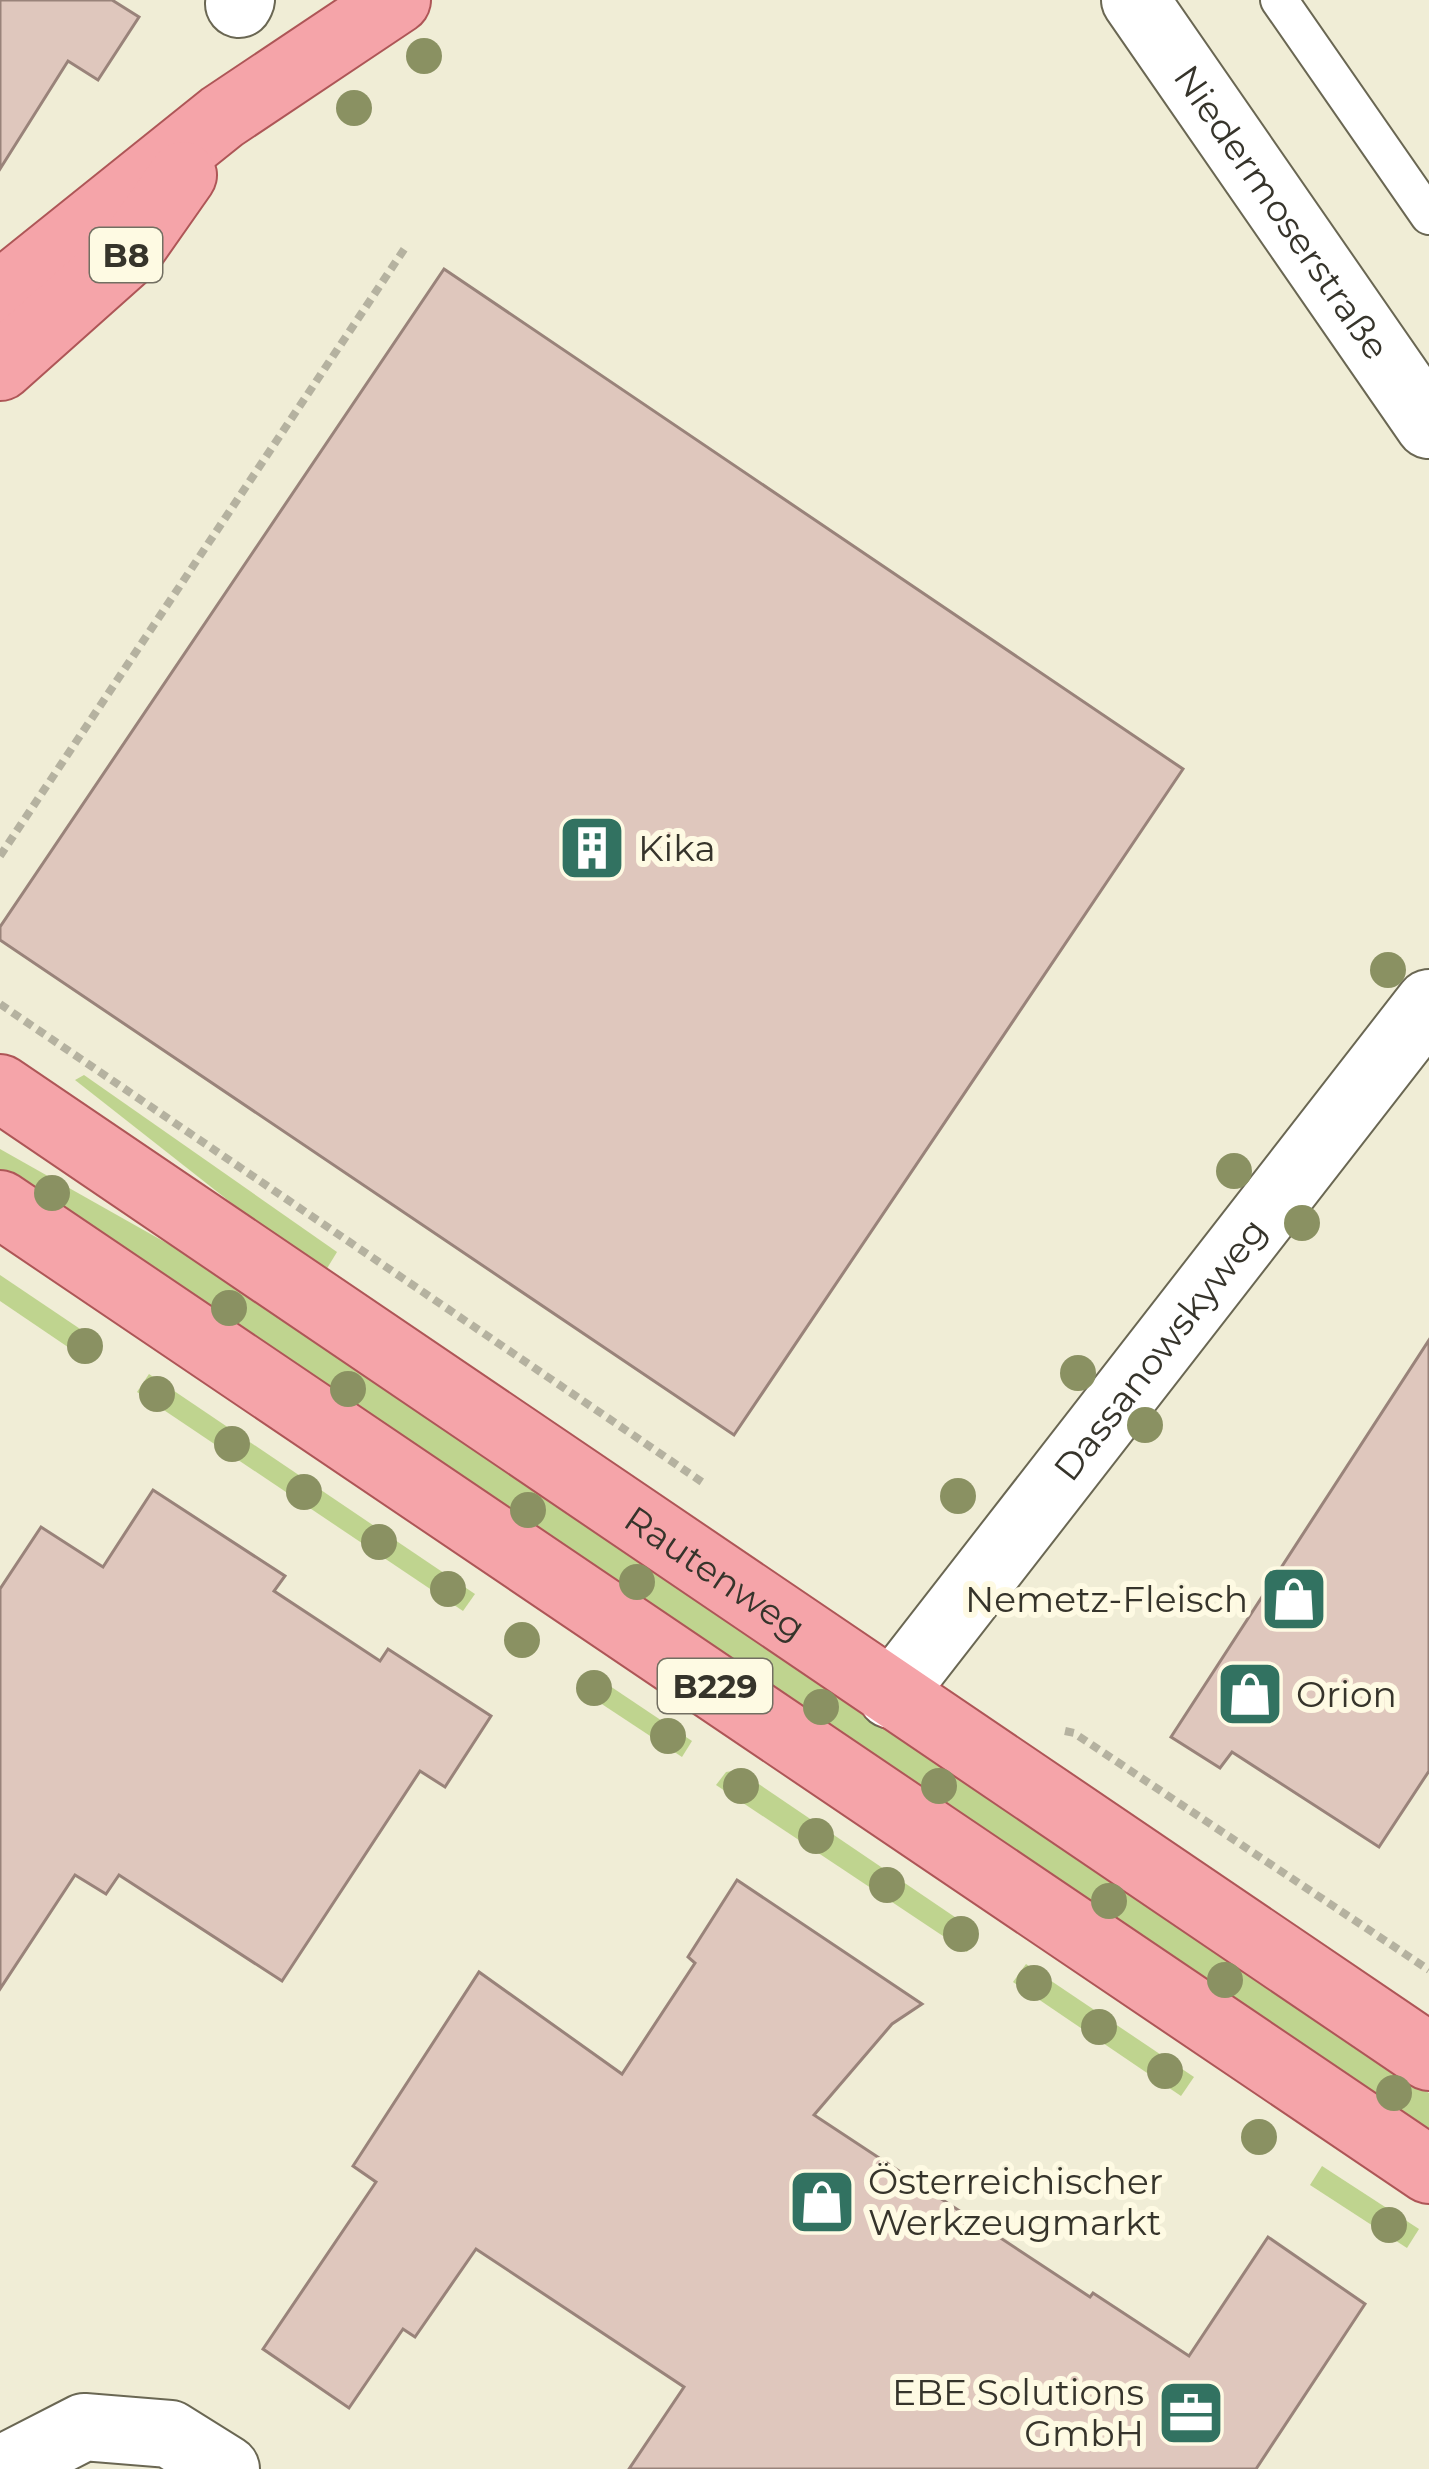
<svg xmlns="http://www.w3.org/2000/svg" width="1429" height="2469" font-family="Montserrat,sans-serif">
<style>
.green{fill:#bfd48f}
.building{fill:#dfc7bd;stroke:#99837a;stroke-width:3}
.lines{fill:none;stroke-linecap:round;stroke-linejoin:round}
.service-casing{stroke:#6a6753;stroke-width:40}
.minor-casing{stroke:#6a6753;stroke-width:70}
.primary-casing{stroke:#ae5657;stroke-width:70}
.path{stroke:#b5b2a0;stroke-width:8;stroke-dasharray:9 6;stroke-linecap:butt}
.service{stroke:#fff;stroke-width:36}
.minor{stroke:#fff;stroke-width:66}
.primary{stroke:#f5a4a9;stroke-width:66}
.tree{fill:#8a9162}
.labels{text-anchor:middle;stroke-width:12;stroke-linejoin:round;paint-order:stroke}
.shield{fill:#fefae3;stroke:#726f62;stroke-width:3}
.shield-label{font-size:33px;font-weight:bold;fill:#36342b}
.street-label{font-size:36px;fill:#36342b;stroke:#fefae3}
.poi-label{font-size:36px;fill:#36342b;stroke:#fefae3;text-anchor:start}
</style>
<rect width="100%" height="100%" fill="#f0edd6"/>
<g class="green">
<path d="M84 1075 337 1252 323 1275 75 1080Z"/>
<path d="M0 1149 186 1254 1429 2093V2137L0 1178Z"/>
<path d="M0 1275 98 1341 90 1362 0 1301Z"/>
<path d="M149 1374 475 1594 463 1611 137 1392Z"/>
<path d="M589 1672 692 1741 682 1757 579 1689Z"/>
<path d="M738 1770 977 1932 967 1952 716 1785 726 1772Z"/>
<path d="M1026 1964 1194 2077 1181 2096 1013 1982Z"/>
<path d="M1322 2166 1419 2229 1407 2248 1310 2185Z"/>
</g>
<g class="building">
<path d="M0 0H112L139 17 98 80 68 61 0 169Z"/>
<path d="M444 269 1183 769 734 1435 0 940V927Z"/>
<path d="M1429 1340V1771L1379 1847 1232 1752 1220 1768 1171 1737Z"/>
<path d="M153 1490 285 1576 274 1591 380 1661 388 1649 491 1716 445 1787 420 1771 282 1981 119 1875 106 1894 75 1875 0 1989V1589L41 1527 103 1567Z"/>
<path d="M737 1880 922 2004 892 2024 814 2115 1090 2297 1093 2293 1189 2356 1268 2237 1365 2304 1256 2469H629L684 2387 476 2249 415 2337 403 2329 349 2408 263 2349 376 2182 353 2166 479 1972 622 2074 695 1963 688 1957Z"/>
</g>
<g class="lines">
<defs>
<path id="service" d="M1279 0 1429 216"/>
<g id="minor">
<path id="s1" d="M1135 0 1429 425"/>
<path d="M239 4 241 0"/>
<path id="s2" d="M891 1695 1429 1003"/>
<path d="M2 2469 84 2427 170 2434 226 2469"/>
</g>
<g id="primary">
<path d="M0 295 222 117 397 0"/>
<path d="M0 367 129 252 183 175"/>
<path id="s3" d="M0 1088 1429 2057"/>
<path d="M0 1204 1429 2170"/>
</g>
</defs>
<use href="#service" class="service-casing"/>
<use href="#minor" class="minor-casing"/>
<use href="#primary" class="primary-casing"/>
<g class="path">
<path d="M0 856 407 245"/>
<path d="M0 1004 702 1482"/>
<path d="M1065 1731 1074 1733 1429 1970"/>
</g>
<use href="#service" class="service"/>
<use href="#minor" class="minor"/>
<use href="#primary" class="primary"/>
</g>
<g class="tree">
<circle cx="424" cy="56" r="18"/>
<circle cx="354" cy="108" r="18"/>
<circle cx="1388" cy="970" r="18"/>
<circle cx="1234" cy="1171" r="18"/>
<circle cx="52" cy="1193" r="18"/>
<circle cx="1302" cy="1223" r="18"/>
<circle cx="229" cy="1308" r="18"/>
<circle cx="85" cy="1346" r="18"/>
<circle cx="1078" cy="1373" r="18"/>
<circle cx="348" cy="1389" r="18"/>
<circle cx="157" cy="1394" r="18"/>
<circle cx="1145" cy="1425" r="18"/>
<circle cx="232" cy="1444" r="18"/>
<circle cx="304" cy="1492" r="18"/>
<circle cx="958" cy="1496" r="18"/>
<circle cx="528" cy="1510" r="18"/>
<circle cx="379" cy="1542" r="18"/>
<circle cx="637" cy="1582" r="18"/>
<circle cx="448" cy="1589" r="18"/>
<circle cx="522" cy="1640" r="18"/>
<circle cx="594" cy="1688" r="18"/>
<circle cx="821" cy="1707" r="18"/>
<circle cx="668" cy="1736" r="18"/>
<circle cx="741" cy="1786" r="18"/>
<circle cx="939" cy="1786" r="18"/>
<circle cx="816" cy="1836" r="18"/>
<circle cx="887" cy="1885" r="18"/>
<circle cx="1109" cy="1901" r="18"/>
<circle cx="961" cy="1934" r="18"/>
<circle cx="1225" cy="1980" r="18"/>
<circle cx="1034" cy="1983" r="18"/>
<circle cx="1099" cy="2027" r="18"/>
<circle cx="1165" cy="2071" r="18"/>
<circle cx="1394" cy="2093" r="18"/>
<circle cx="1259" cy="2137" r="18"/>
<circle cx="1389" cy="2225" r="18"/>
</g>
<defs>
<symbol id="building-square" viewBox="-11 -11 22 22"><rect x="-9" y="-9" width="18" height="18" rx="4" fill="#327261" stroke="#fefae3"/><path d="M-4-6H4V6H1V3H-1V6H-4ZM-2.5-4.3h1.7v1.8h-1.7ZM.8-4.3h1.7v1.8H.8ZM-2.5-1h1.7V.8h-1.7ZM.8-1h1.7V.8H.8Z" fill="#fff"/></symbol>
<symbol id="shop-square" viewBox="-11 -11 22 22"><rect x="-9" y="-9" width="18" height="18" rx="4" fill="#327261" stroke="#fefae3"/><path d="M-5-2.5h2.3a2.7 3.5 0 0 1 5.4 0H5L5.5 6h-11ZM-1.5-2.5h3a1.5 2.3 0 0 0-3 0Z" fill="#fff"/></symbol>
<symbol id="office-square" viewBox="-11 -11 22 22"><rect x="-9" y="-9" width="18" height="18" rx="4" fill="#327261" stroke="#fefae3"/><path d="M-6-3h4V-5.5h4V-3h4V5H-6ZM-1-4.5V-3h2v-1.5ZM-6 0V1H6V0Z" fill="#fff"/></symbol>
</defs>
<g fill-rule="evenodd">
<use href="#building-square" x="554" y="810" width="76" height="76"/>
<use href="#shop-square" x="1256" y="1561" width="76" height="76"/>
<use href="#shop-square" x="1212" y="1656" width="76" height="76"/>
<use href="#shop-square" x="784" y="2164" width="76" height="76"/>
<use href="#office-square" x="1153" y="2375" width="76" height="76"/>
</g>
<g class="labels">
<g class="shield">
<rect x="90" y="228" width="72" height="54" rx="9"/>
<rect x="658" y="1659" width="114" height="54" rx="9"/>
</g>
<g class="shield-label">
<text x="126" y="267">B8</text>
<text x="715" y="1698">B229</text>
</g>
<g class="street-label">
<text dy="13" stroke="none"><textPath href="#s1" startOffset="258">Niedermoserstraße</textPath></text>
<text dy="13" stroke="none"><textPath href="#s2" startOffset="438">Dassanowskyweg</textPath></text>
<text dy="13" stroke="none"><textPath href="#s3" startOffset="864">Rautenweg</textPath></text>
</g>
<g class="poi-label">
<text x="638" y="861">Kika</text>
<text x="1248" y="1612" text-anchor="end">Nemetz-Fleisch</text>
<text x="1296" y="1707">Orion</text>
<text x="868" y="2194">Österreichischer<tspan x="868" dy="41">Werkzeugmarkt</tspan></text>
<text x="1144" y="2405" text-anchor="end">EBE Solutions<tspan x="1144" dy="41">GmbH</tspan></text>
</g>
</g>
</svg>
